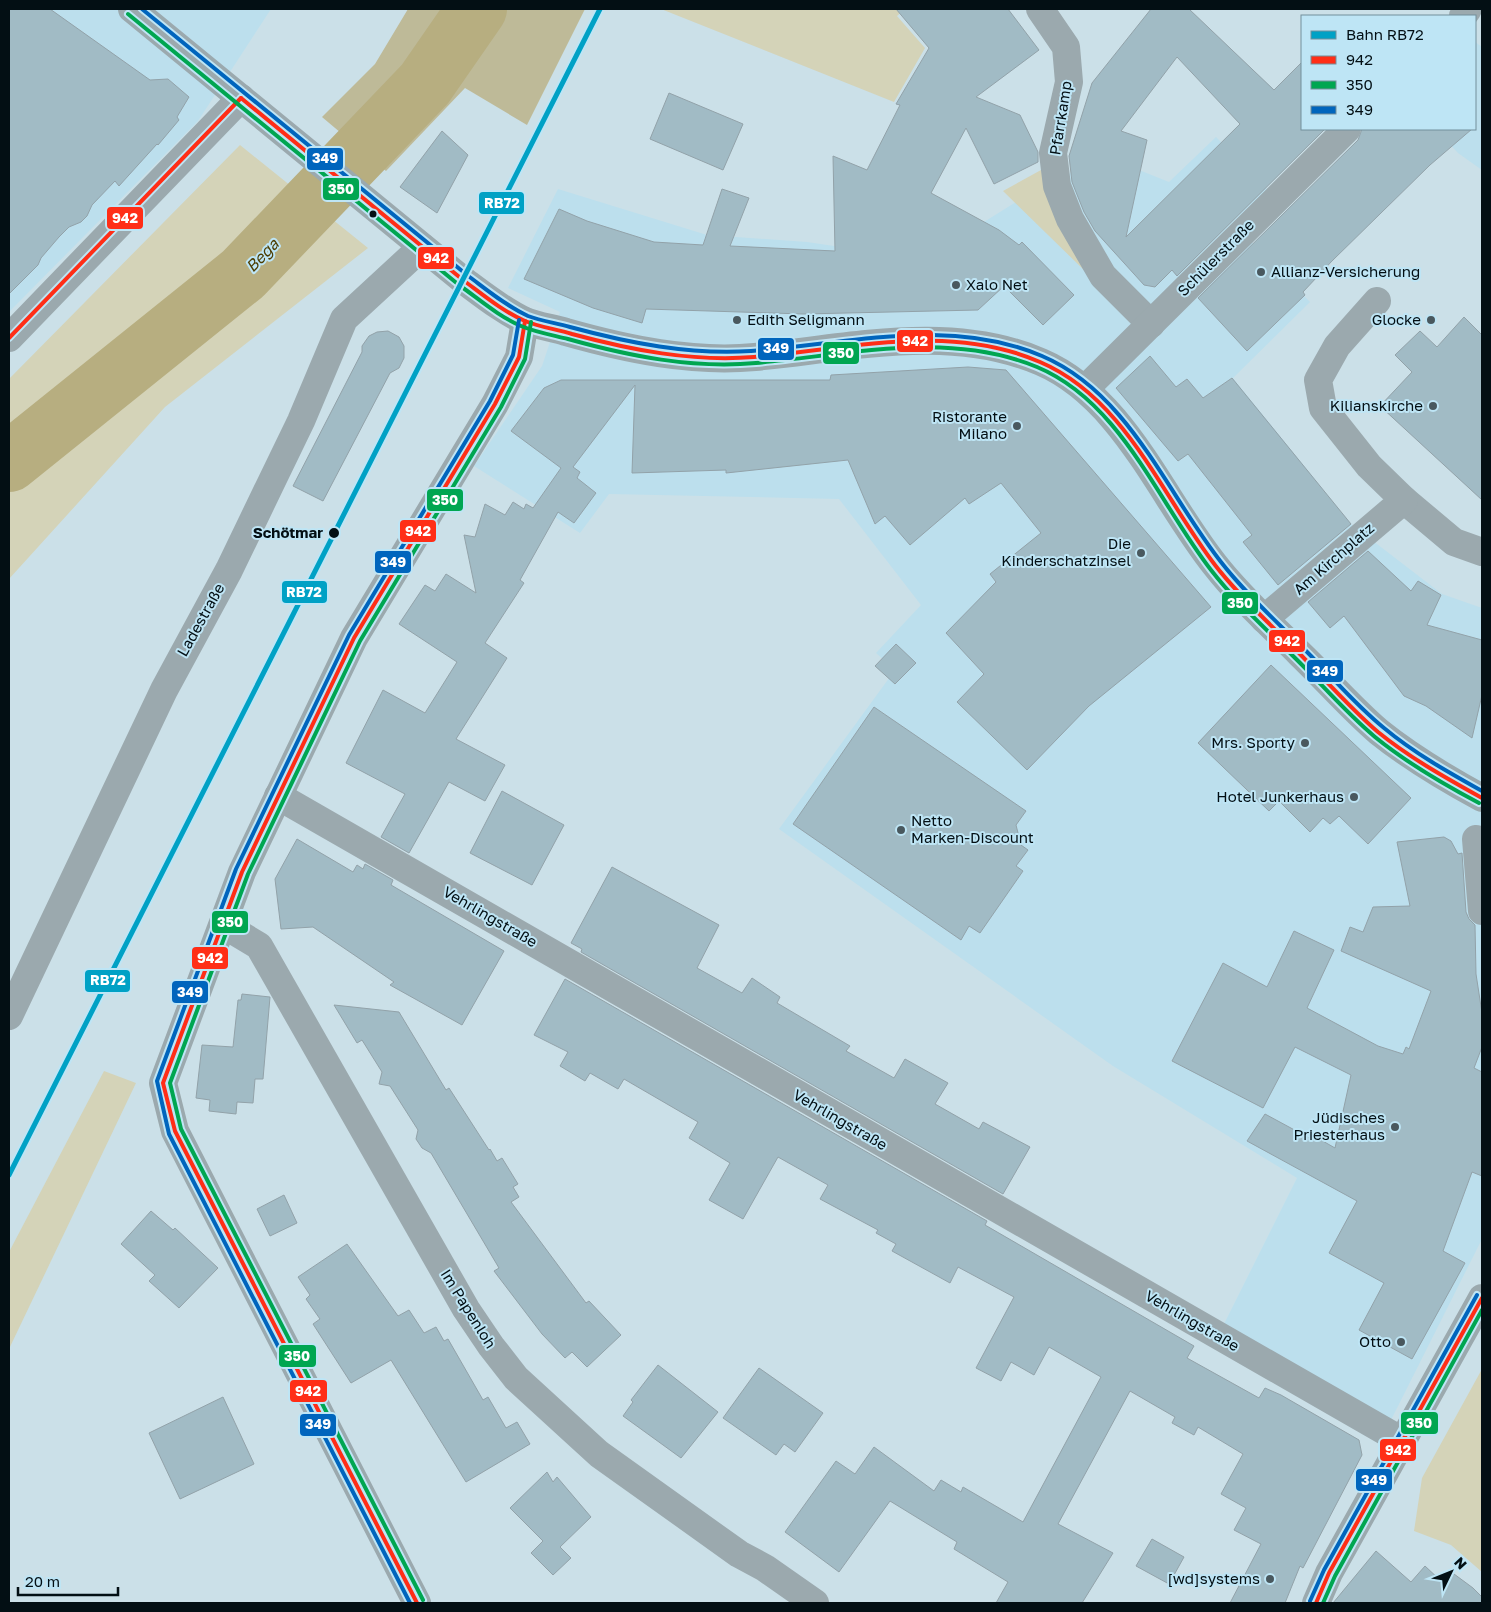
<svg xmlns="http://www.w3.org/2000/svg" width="1491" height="1612" font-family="'Golos Text',sans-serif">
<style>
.built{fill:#bcdfed}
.green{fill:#d4d3b8}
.forest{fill:#beba98}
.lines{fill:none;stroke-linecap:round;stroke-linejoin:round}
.river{stroke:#b7ae80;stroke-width:60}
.building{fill:#a1bbc5;stroke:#92a2a9;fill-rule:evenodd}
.minor{stroke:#9ba9ae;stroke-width:28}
.bus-1-casing{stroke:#bee5f5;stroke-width:8}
.bus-2-casing{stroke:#bee5f5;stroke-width:8}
.bus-3-casing{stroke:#bee5f5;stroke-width:8}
.bus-1{stroke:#ff2e17;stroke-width:4}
.bus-2{stroke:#00a651;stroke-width:4}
.bus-3{stroke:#0065bd;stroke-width:4}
.rail-1-casing{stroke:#bee5f5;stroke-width:9}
.rail-1{stroke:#00a1c5;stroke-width:5}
.bus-dot{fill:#030f14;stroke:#bee5f5;stroke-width:2}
.poi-dot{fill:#49585e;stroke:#bee5f5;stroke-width:2}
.labels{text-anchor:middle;stroke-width:4;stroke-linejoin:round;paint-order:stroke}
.street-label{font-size:15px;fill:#030f14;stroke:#bee5f5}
.poi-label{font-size:15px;fill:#030f14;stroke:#bee5f5;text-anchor:end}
.stop-label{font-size:15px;font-weight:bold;fill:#030f14;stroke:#bee5f5;text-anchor:end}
.water-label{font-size:16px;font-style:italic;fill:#4d3d02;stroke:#bee5f5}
.line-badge{stroke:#bee5f5;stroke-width:2}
.badge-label{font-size:14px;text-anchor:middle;font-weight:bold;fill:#fff}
</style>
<rect width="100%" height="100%" fill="#cbe0e8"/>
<g class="built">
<path d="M9 9H271L198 121 9 312Z"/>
<path d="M1475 42 1482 47V170L1458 153 1436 129H1475Z"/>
<path d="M1216 137 1269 191 1235 225 1310 302 1233 378 1351 524 1442 594 1482 608V1239L1391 1420 1224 1324 1297 1178 1113 1066 779 829 895 670 876 653 921 605 839 499 609 494 580 533 474 466 542 366 560 312 508 288 558 189 707 235 807 242 834 246 955 240 1050 181 1109 158 1169 182Z"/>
</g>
<g class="green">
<path d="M661 9H905L897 16 925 48 894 102Z"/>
<path d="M240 145 368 248 165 407 9 579V379Z"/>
<path d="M1041 170 1063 225 1087 273 1003 191Z"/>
<path d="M104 1071 136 1083 9 1349V1252Z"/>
<path d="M1482 1369V1572L1451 1545 1414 1531 1422 1478Z"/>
</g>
<path class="forest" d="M408 9H585L527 125 465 88 386 171 322 117 375 64Z"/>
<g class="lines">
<path class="river" d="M9 462 243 274 425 84 477 9"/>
</g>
<g class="building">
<path d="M9 9H50L150 80 168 79 189 97 177 117 179 120 158 145 157 144 119 186 115 181 92 205 87 216 81 222 69 227 59 237 41 258 38 265 9 294Z"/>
<path d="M896 9H1008L1039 50 976 97 1020 115 1038 152V162L994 184 966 128 931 193 999 230 1019 245 1022 242 1074 295 1043 325 1004 286 978 310 803 314 646 309 642 323 593 308 524 279 559 209 587 221 654 242 703 245 722 189 749 198 730 246 835 251 833 156 867 170 900 105 896 104 929 48Z"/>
<path d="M1151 9H1189L1274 90 1302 62V129H1325L1177 276 1172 270 1155 287 1144 285 1095 231 1084 212 1072 182 1069 156 1092 83ZM1177 57 1240 124 1126 237 1147 140 1121 131Z"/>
<path d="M669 93 743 124 723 170 650 139Z"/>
<path d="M1362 129H1472L1430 165 1332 261 1303 292 1305 295 1247 351 1198 298 1358 140Z"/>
<path d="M442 131 468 155 437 213 400 187Z"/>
<path d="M1464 317 1482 335V500L1380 406 1412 372 1395 355 1420 331 1437 347Z"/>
<path d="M388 331 399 337 404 346V358L399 368 390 373 323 501 293 486 362 352V346L369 336 377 332Z"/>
<path d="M1150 356 1176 387 1187 379 1203 398 1232 378 1351 524 1278 585 1243 542 1252 535 1188 454 1178 461 1116 388Z"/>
<path d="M968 367 1006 370 1211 607 1089 706 1027 770 957 702 984 674 946 633 996 582 990 574 1041 533 1001 483 969 504 965 498 910 545 885 516 875 524 848 460 726 473V470L632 473 635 385 573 467 580 472 577 478 596 493 574 523 558 512 520 580 524 583 485 643 507 658 456 739 505 765 485 801 449 782 409 853 381 837 405 794 346 763 383 690 425 713 457 662 399 624 425 585 435 591 446 574 476 593 464 535 475 537 485 504 505 515 513 502 524 509 526 504 533 508 561 468 511 431 544 388 561 380H830L831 375Z"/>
<path d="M1368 551 1411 591 1418 581 1441 595 1427 625 1482 640V695L1472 738 1426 706 1404 696 1344 616 1330 628 1308 602Z"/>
<path d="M896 644 916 663 895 684 875 666Z"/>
<path d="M1271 665 1411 798 1368 844 1339 816 1330 824 1323 818 1310 832 1279 801 1269 811 1198 743Z"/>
<path d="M874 707 1026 811 1016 825 1021 845 1028 850 1016 866 1023 871 980 933 969 926 961 940 793 824Z"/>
<path d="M502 791 564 825 532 885 470 853Z"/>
<path d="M1444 837 1451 841 1458 854 1462 853 1466 912 1469 919 1475 925 1476 974 1482 1013V1047L1474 1068 1482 1072V1176L1472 1172 1443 1251 1465 1263 1412 1359 1359 1330 1384 1283 1329 1253 1357 1201 1247 1141 1265 1114 1313 1140 1314 1136 1335 1148 1351 1075 1295 1047 1263 1108 1172 1061 1223 963 1267 987 1294 931 1334 950 1307 1008 1378 1046 1403 1054 1406 1047 1409 1049 1431 991 1341 951 1350 927 1363 932 1373 907 1410 906 1397 842Z"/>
<path d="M297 839 353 872 357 865 363 869 365 864 393 880 391 885 504 951 462 1025 390 985 394 982 313 927 281 929 275 879Z"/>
<path d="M612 867 719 925 697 968 742 993 752 978 780 997 777 1003 850 1046 846 1051 894 1078 905 1059 948 1083 935 1104 979 1129 983 1122 1030 1147 1003 1194 581 952 582 949 571 943Z"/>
<path d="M565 979 987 1221 985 1225 1194 1346 1187 1358 1259 1398 1265 1388 1281 1395 1359 1440 1362 1455 1303 1568 1300 1566 1285 1603H1230L1261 1544 1234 1530 1246 1508 1221 1494 1243 1454 1198 1427 1194 1435 1172 1423 1175 1417 1130 1391 1058 1524 1113 1553 1082 1603H996L1008 1582 954 1549 957 1542 890 1501 839 1572 785 1532 836 1461 855 1474 874 1447 934 1491 941 1480 961 1492 963 1487 1023 1522 1101 1377 1049 1347 1034 1375 1011 1362 1001 1381 976 1368 1014 1297 958 1267 950 1283 892 1251 896 1244 876 1233 878 1230 820 1199 828 1185 778 1157 743 1219 709 1200 730 1163 689 1138 698 1122 624 1079 618 1089 590 1073 585 1081 560 1066 568 1052 534 1035Z"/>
<path d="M242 994 270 997 263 1079H255L253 1103 237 1102 236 1114 209 1111 210 1100 196 1098 202 1045 233 1047 238 1000H241Z"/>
<path d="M334 1005 399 1012 446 1090 449 1088 489 1150 490 1149 497 1161 502 1158 518 1184 513 1187 519 1197 511 1202 586 1303 589 1301 621 1335 587 1367 572 1352 565 1358 542 1334 494 1271 499 1268 431 1153 422 1148 416 1139 418 1130 390 1086 379 1084 382 1072 362 1040 357 1043Z"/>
<path d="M284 1195 297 1223 270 1236 257 1209Z"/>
<path d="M151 1211 173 1230 175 1228 218 1268 179 1308 149 1281 155 1275 121 1244Z"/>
<path d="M347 1244 398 1316 409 1310 424 1333 436 1327 444 1341 448 1339 483 1400 488 1397 506 1428 517 1422 530 1444 466 1482 391 1360 351 1383 313 1324 320 1319 306 1299 310 1295 298 1277Z"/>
<path d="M658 1365 718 1412 681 1458 623 1416 633 1402 631 1400Z"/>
<path d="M759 1368 823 1413 795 1452 784 1444 776 1455 723 1418Z"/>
<path d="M223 1397 254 1464 180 1499 149 1433Z"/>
<path d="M547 1472 553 1482 557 1477 591 1517 560 1547 571 1558 553 1575 531 1553 543 1541 510 1508Z"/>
<path d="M1152 1539 1184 1557 1169 1584 1136 1566Z"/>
<path d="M1376 1551 1411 1582 1425 1566 1441 1581 1450 1571 1473 1588 1482 1597V1603H1333Z"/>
</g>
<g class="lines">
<g class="minor">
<path d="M132 9 463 280C482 294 503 311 525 321 538 326 553 328 566 332 626 349 692 363 755 357 849 348 950 323 1041 362 1123 397 1162 499 1215 565 1240 597 1271 625 1300 654 1326 679 1351 708 1379 732 1410 757 1447 779 1482 798"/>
<path d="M1040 9 1066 47 1069 82 1053 153 1057 186 1070 219 1103 276 1151 324"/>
<path d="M1463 16 1468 9"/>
<path d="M9 338 241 98"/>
<path d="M1086 388 1347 129"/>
<path d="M1404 500 1454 542 1482 552"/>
<path d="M1264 619 1404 500 1369 466 1323 408 1318 380 1337 346 1377 301"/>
<path d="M278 796 1404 1442"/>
<path d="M1476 839 1482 911"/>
<path d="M224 925 259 946 466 1309 491 1346 516 1378 599 1454 739 1554 765 1568 815 1603"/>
<path d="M9 1016 164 690 229 570 271 483 301 421 344 319 422 247"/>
<path d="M417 1603 175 1131 163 1083 242 872 354 638 495 404 519 357 525 321"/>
<path d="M1316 1603 1329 1573 1482 1298"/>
</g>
<defs>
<g id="bus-1">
<path d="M241 98 463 280C482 294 502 311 525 321 539 327 556 329 572 334 631 350 692 362 754 357 849 349 949 322 1040 362 1125 398 1162 496 1215 565 1238 595 1268 622 1295 649 1323 677 1349 707 1378 732 1410 758 1446 778 1482 798"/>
<path d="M9 338 241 98"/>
<path d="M417 1603 175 1131 163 1083 242 872 354 638 495 404 519 357 525 321"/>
<path d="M1316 1603 1329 1573 1482 1298"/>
</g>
<g id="bus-2">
<path d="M128 14 459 285C479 299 498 316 521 326 535 332 552 335 568 339 629 356 693 369 756 363 849 355 947 330 1037 367 1121 402 1158 502 1211 570 1235 601 1264 627 1292 655 1320 682 1345 712 1375 737 1407 763 1443 784 1479 803"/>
<path d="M423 1600 181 1129 170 1083 248 874 360 641 501 407 525 359 531 322"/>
<path d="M1323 1603 1335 1576 1482 1310"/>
</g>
<g id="bus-3">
<path d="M142 9 467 275C486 289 506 306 528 316 541 321 556 323 570 327 629 343 689 355 751 351 848 344 949 316 1042 356 1129 393 1166 492 1221 562 1245 593 1274 619 1301 646 1329 673 1354 704 1384 728 1414 753 1448 772 1482 791"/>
<path d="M1310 1601 1324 1570 1477 1295"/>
<path d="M410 1603 169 1134 157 1081 236 869 349 635 490 401 513 355 519 320"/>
</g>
</defs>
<use href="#bus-1" class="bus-1-casing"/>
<use href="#bus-2" class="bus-2-casing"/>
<use href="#bus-3" class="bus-3-casing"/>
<use href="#bus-1" class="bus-1"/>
<use href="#bus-2" class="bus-2"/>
<use href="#bus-3" class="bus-3"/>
<defs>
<path id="rail-1" d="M9 1175 600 9"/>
</defs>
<use href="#rail-1" class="rail-1-casing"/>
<use href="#rail-1" class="rail-1"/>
</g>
<g class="bus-dot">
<circle cx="373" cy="214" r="4.5"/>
<circle cx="334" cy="533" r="6"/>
</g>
<g class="poi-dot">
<circle cx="1261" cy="272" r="5"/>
<circle cx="956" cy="285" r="5"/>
<circle cx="737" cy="320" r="5"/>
<circle cx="1431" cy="320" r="5"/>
<circle cx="1433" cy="406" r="5"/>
<circle cx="1017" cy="426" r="5"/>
<circle cx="1141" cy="553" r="5"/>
<circle cx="1305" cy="743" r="5"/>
<circle cx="1354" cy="797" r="5"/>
<circle cx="901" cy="830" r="5"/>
<circle cx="1395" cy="1127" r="5"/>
<circle cx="1401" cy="1342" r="5"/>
<circle cx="1270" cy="1579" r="5"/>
</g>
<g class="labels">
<g class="street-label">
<text transform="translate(1061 118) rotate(-81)" y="5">Pfarrkamp</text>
<text transform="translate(1216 258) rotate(-45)" y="5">Schülerstraße</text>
<text transform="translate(1334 559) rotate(-41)" y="5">Am Kirchplatz</text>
<text transform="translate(201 620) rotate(-61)" y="5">Ladestraße</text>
<text transform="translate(490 917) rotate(30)" y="5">Vehrlingstraße</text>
<text transform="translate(840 1120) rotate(30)" y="5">Vehrlingstraße</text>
<text transform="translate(468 1309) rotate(58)" y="5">Im Papenloh</text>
<text transform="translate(1192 1321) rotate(30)" y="5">Vehrlingstraße</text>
</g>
<g class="poi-label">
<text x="1271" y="277" text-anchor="start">Allianz-Versicherung</text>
<text x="966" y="290" text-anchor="start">Xalo Net</text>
<text x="747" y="325" text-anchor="start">Edith Seligmann</text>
<text x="1421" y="325">Glocke</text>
<text x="1423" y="411">Kilianskirche</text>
<text x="1007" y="422">Ristorante<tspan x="1007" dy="17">Milano</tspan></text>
<text x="1131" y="549">Die<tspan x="1131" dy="17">Kinderschatzinsel</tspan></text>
<text x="1295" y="748">Mrs. Sporty</text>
<text x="1344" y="802">Hotel Junkerhaus</text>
<text x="911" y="826" text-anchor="start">Netto<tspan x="911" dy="17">Marken-Discount</tspan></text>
<text x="1385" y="1123">Jüdisches<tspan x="1385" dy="17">Priesterhaus</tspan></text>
<text x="1391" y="1347">Otto</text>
<text x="1260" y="1584">[wd]systems</text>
</g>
<g class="stop-label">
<text x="323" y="538">Schötmar</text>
</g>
<g class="water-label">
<text transform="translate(262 255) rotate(-46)" y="6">Bega</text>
</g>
</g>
<g class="line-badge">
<rect x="306" y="147" width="38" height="24" rx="5" fill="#0065bd"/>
<rect x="322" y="177" width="38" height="24" rx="5" fill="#00a651"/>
<rect x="478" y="191" width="47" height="24" rx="5" fill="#00a1c5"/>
<rect x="106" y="206" width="38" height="24" rx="5" fill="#ff2e17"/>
<rect x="417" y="246" width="38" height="24" rx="5" fill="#ff2e17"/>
<rect x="896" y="329" width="38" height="24" rx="5" fill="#ff2e17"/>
<rect x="757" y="337" width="38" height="24" rx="5" fill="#0065bd"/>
<rect x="822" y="341" width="38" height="24" rx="5" fill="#00a651"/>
<rect x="426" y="488" width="38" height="24" rx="5" fill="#00a651"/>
<rect x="399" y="519" width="38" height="24" rx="5" fill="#ff2e17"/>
<rect x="374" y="550" width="38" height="24" rx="5" fill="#0065bd"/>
<rect x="281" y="580" width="47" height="24" rx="5" fill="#00a1c5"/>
<rect x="1221" y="591" width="38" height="24" rx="5" fill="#00a651"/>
<rect x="1268" y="629" width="38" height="24" rx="5" fill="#ff2e17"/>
<rect x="1306" y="659" width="38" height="24" rx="5" fill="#0065bd"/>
<rect x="211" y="910" width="38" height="24" rx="5" fill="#00a651"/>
<rect x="191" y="946" width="38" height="24" rx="5" fill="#ff2e17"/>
<rect x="84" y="969" width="47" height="24" rx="5" fill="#00a1c5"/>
<rect x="171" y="980" width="38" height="24" rx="5" fill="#0065bd"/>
<rect x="278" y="1344" width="39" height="24" rx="5" fill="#00a651"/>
<rect x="289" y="1379" width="39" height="24" rx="5" fill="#ff2e17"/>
<rect x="1400" y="1411" width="39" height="24" rx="5" fill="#00a651"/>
<rect x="299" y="1413" width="38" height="24" rx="5" fill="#0065bd"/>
<rect x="1379" y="1438" width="38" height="24" rx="5" fill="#ff2e17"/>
<rect x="1355" y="1468" width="38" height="24" rx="5" fill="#0065bd"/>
</g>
<g class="badge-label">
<text x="325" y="163">349</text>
<text x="341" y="194">350</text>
<text x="502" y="208">RB72</text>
<text x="125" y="223">942</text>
<text x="436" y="263">942</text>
<text x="915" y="346">942</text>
<text x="776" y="353">349</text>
<text x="841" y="358">350</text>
<text x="445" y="505">350</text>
<text x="418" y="536">942</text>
<text x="393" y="567">349</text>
<text x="304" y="597">RB72</text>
<text x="1240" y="608">350</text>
<text x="1287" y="646">942</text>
<text x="1325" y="676">349</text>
<text x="230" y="927">350</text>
<text x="210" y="963">942</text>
<text x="108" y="985">RB72</text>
<text x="190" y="997">349</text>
<text x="297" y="1361">350</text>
<text x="308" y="1396">942</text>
<text x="1419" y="1428">350</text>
<text x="318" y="1429">349</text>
<text x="1398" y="1455">942</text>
<text x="1374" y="1485">349</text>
</g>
<rect width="1491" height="1612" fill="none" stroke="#030f14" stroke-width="20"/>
<rect x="1301" y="15" width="175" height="115" fill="#bee5f5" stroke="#738f9b"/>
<rect x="1311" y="31" width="25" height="8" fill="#00a1c5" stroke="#738f9b"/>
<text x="1346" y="40" font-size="15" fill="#030f14">Bahn RB72</text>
<rect x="1311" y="56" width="25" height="8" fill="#ff2e17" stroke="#738f9b"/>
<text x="1346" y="65" font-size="15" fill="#030f14">942</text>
<rect x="1311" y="81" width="25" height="8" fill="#00a651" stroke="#738f9b"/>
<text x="1346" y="90" font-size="15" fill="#030f14">350</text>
<rect x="1311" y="106" width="25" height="8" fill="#0065bd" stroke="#738f9b"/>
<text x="1346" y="115" font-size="15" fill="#030f14">349</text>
<g transform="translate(1451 1572) rotate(47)" stroke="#bee5f5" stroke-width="4" paint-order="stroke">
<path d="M0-4L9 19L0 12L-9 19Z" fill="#030f14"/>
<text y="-8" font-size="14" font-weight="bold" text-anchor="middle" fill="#030f14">N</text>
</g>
<path d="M18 1587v8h100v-8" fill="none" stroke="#030f14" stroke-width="2.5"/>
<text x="25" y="1587" font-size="15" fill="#030f14" stroke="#bee5f5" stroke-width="4" paint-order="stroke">20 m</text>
</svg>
